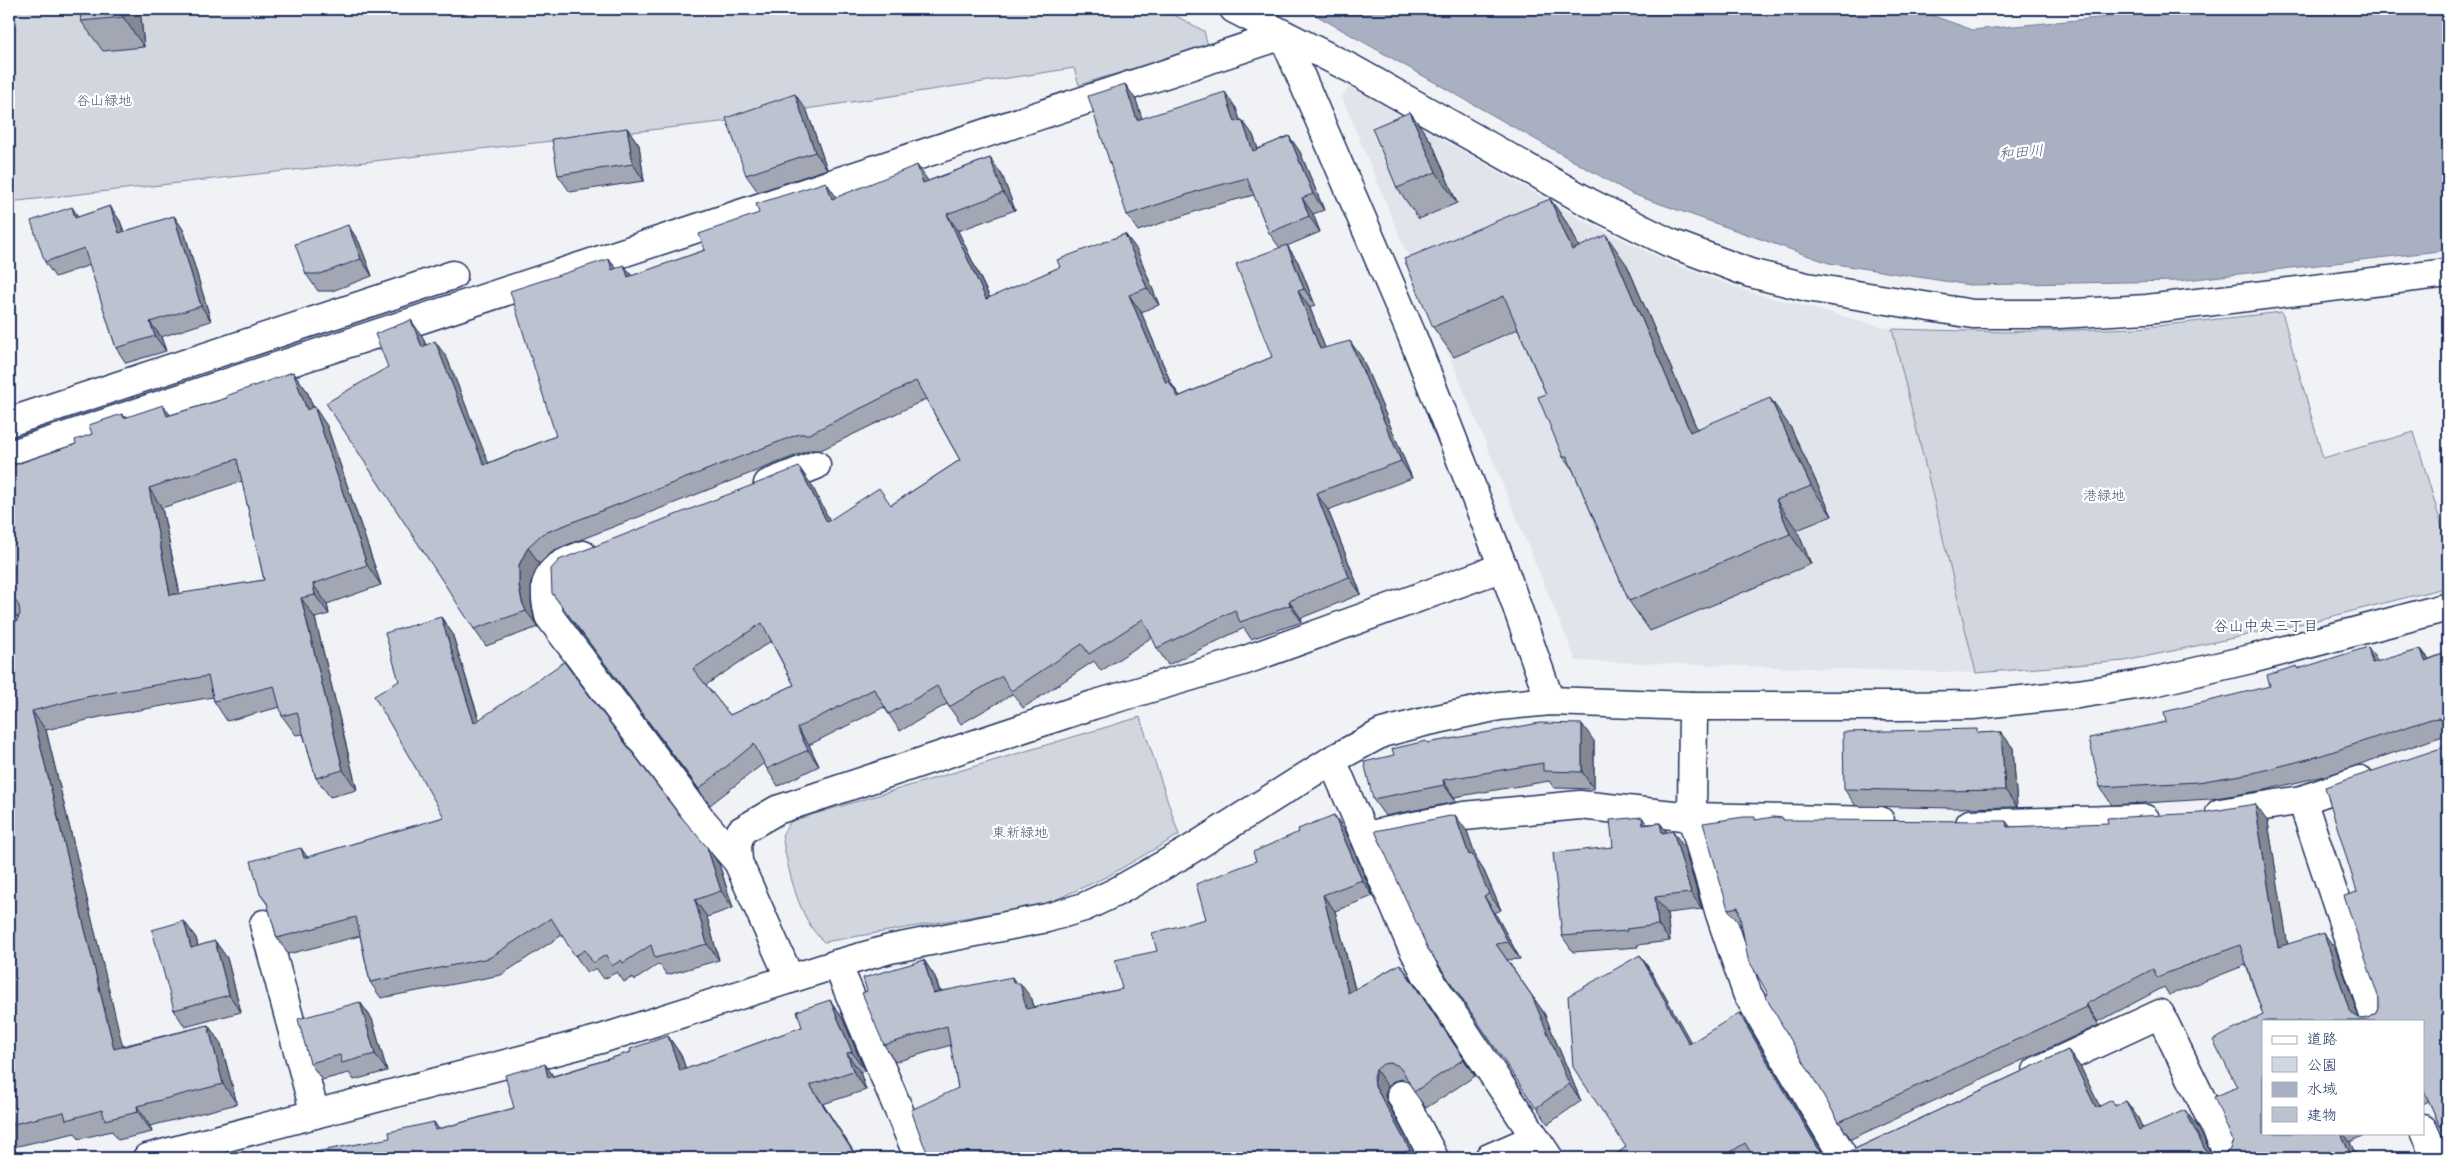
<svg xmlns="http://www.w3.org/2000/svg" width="2457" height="1167" font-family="'Patrick Hand','Klee One',sans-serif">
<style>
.built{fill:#e1e4ea}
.green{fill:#d2d6df;stroke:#76829e}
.water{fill:#a8b0c2;stroke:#707c9a}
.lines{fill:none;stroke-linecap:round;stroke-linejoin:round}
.minor-casing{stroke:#1b2f5e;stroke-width:31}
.minor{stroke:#fff;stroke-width:28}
.wall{fill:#a2a7b3;stroke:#1b2f5e;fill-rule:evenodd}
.shaded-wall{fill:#848892;stroke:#1b2f5e}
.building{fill:#bcc2d0;stroke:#1b2f5e;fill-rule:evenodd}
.labels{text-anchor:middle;stroke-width:4.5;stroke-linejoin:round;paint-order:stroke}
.park-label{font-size:14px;fill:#49597e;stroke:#fff}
.water-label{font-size:15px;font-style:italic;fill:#4c5c81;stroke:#fff}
.neighbourhood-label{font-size:15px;fill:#1b2f5e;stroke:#fff}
</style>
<rect width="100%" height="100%" fill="#f1f2f5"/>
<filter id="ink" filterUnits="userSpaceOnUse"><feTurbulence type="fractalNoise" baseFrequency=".02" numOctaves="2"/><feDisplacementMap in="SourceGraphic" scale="10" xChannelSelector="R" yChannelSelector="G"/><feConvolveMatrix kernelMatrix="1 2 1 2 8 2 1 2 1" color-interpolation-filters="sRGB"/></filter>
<g filter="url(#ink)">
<path class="built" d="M1350 86 1582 220 1664 260 1746 291 1892 329 1976 673 1576 661 1342 97Z"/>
<g class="green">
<path d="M9 9H1163L1204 31 1208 46 1079 85 1074 68 721 122 9 202Z"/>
<path d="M2282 312 2323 458 2414 432 2448 547V587L2309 622 2125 661 1976 673 1892 329 2005 332 2138 328Z"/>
<path d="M1140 717 1179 835 1108 876 1046 904 824 942C798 919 788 869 782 835L791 821Z"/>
</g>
<path class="water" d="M1305 9H1914L1973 30 2191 9H2448V250L2178 281 1969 285 1829 263 1632 194Z"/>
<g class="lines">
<defs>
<g id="minor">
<path d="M1234 9 1352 69 1588 202 1668 242 1750 273 1807 287 1973 314H2058L2147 309 2448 273"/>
<path d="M1283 35 1411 333 1503 567 1550 701"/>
<path d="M9 422 453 275"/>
<path d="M9 455 1283 35"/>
<path d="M768 484 816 465"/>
<path d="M583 555C547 569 540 576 549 616L701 819 738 862 790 979"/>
<path d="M1693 706 1692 817 1720 914 1747 993 1844 1158"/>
<path d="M1332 760 1409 940 1426 974 1549 1158"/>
<path d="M2302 800 2376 1021"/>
<path d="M2220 813 2302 800 2360 780"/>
<path d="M1970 824 2145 819"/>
<path d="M1365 836 1464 816 1580 805 1692 817 1880 821"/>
<path d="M738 862 737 845 741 831 777 810 1093 705 1243 661 1503 567"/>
<path d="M264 924 315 1114"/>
<path d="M837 964 919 1158"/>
<path d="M2037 1071 2160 1014 2230 1158"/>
<path d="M1401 1095 1434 1158"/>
<path d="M2423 1129 2436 1158"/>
<path d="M147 1158 601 1039 837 964 890 949 1047 918 1084 907 1116 892 1185 853 1332 760 1382 733 1428 721 1499 706 1550 701 1693 706H1901L1973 705 2078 694 2149 683 2255 658 2448 607"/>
<path d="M1489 1158 1535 1138"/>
</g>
</defs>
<use href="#minor" class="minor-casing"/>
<use href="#minor" class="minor"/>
</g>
<g class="wall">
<path d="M80 9H140L144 47 103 51 81 21Z"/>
<path d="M1125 84 1136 100 1142 119 1236 108 1240 120H1242L1253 135 1258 149 1289 136 1300 152 1324 210 1313 214 1320 232 1287 246 1298 262 1315 305 1310 308 1325 348 1362 358 1412 478 1328 510 1361 594 1301 618 1302 622 1251 639 1244 628 1168 665 1157 648 1152 637 1101 671 1094 661 1023 708 1013 694 961 724 947 704 900 731 884 707 809 745 819 766 778 786 767 769 764 763 710 805 552 593 811 484 829 520 891 505 960 460 926 399 821 450H810L554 550 539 564 531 582V603L534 619 538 627 486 646 474 629 388 367 422 336 426 345 447 358 488 463 556 436 609 259 616 269 624 265 632 276 705 250 836 197 928 181 990 158 1002 175 1015 210 958 231 990 298 1060 267 1125 234 1137 250 1159 305 1141 312 1171 383 1180 396 1272 357 1280 248 1269 233 1254 195 1212 206 1138 231 1127 215ZM771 641 794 685 730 715 706 685Z"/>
<path d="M807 111 827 169 758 192 746 175Z"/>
<path d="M1410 112 1432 143 1457 203 1419 219 1397 188Z"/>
<path d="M627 128 639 145 644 181 570 192 558 175Z"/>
<path d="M1550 199 1571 229 1579 247 1627 265 1697 429 1791 428 1832 516 1797 530 1811 564 1650 631 1629 601 1573 470 1563 457 1546 394 1518 329 1454 357 1433 327Z"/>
<path d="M110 206 120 221 124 232 174 216 184 231 211 321 161 337 166 351 126 363 116 348 90 265 55 277 45 262 78 217Z"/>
<path d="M348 225 359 242 372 276 332 291H318L306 274Z"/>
<path d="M293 372 307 391 313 407 327 426 381 585 327 604 329 614 315 618 357 790 330 797 316 778 303 734 296 735 282 716 280 707 227 721 214 701 213 697 100 717 46 730 122 1046 208 1025 221 1044 237 1104 150 1126 152 1132 118 1140 112 1131 79 1139 75 1133 9 1148V625L16 622 18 616 9 618V462L13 461 15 464 76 444 122 414 125 417 170 415 227 398ZM242 481 264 580 180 594 162 508Z"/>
<path d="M441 617 452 633 479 719 677 812 719 864 733 908 707 917 719 960 667 975 659 964 635 980 633 977 624 982 617 972 604 979 596 968 587 973 562 935 501 975 381 998 370 982 360 936 288 954 277 938 268 905 260 894 308 857 444 817 399 681Z"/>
<path d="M2421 649 2429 659 2448 652V736H2443L2328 775 2265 790 2210 799 2112 805 2100 787 2166 722 2270 686 2299 668 2378 662Z"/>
<path d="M2001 732 2013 748 2017 807 1952 808 1856 806 1844 789 1979 733Z"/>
<path d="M1594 741V789L1554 788 1549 781 1454 797 1456 802 1385 816 1373 799 1394 755 1428 743Z"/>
<path d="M2448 742V1138L2440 1126 2429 1101 2423 1104V1021L2263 1133H2368L2350 1142 2357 1158H1611L1626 1147 1640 955 1652 973 1691 1043 1751 1030 1824 1154 1831 1156 1842 1155 2068 1050 2081 1068 2099 1106 2116 1105 2126 1101 2138 1118 2142 1128 2198 1127 2211 1154 2217 1156 2224 1155 2230 1149 2233 1141 2237 1087 2263 1015 2246 965 2169 995 2164 987 2098 1022 2099 1025 1851 1139 1839 1122 1768 994 1742 926H1741L1728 909 1757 820 2011 827 2268 822 2287 944 2336 950 2358 1018 2361 1019 2368 1018 2376 1013 2379 1006V999L2357 892 2441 748 2448 743Z"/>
<path d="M1334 815 1346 832 1373 896 1335 911 1355 989 1400 964 1475 1076 1426 1108 1414 1092 1409 1082 1402 1079 1394 1081 1388 1087 1385 1095 1387 1102 1417 1158H930L958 1088 951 1045 895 1062 884 1045 867 991 924 960 935 977 940 991 1016 983 1032 999 1034 1007 1122 989 1157 951 1206 919 1256 861 1299 832Z"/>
<path d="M1660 823 1667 832 1684 847 1702 909 1667 913 1670 941 1637 945 1638 947 1573 952 1562 936 1613 847 1647 824Z"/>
<path d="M1467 831 1477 860 1484 871 1501 910 1495 913 1520 959 1507 960 1544 1013 1581 1101 1548 1124 1428 949Z"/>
<path d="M184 921 196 938 198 946 215 941 227 958 241 1012 185 1027 174 1010Z"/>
<path d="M830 1000 843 1019 865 1071 860 1072 866 1090 823 1104 390 1138 434 1122 438 1129 514 1108 545 1064 553 1076 631 1052 668 1036 681 1055 686 1069 802 1027Z"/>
<path d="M360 1002 372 1019 387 1071 354 1080 349 1073 322 1080 310 1063Z"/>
</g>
<g class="shaded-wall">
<path d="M122 9H140L144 47 123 17Z"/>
<path d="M1125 84 1136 100 1148 136 1137 120Z"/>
<path d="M1225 92 1236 108 1246 138 1235 122Z"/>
<path d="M795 94 807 111 827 169 815 152Z"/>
<path d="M1410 112 1432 143 1457 203 1436 172Z"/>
<path d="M1242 120 1253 135 1264 167 1253 151Z"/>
<path d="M627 128 639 145 644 181 633 164Z"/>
<path d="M1289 136 1300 152 1324 210 1313 194Z"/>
<path d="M990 158 1002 175 1015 210 1003 193Z"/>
<path d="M917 165 929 182 923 183Z"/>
<path d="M826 182 837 198 832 199Z"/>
<path d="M1302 198 1313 214 1320 232 1309 216Z"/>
<path d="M1550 199 1571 229 1593 280 1572 250Z"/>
<path d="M110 206 120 221 130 248 119 233Z"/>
<path d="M72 207 82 222 75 218Z"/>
<path d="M947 214 958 231 998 316 986 299Z"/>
<path d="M174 216 184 231 211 321 201 306Z"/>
<path d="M348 225 359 242 372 276 361 259Z"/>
<path d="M1125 234 1137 250 1159 305 1147 288Z"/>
<path d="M1606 235 1627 265 1711 462 1690 432Z"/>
<path d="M1287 245 1298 262 1315 305 1304 289Z"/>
<path d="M609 259 621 275 612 270Z"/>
<path d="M624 265 636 282 628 277Z"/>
<path d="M1298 291 1310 308 1332 366 1320 349Z"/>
<path d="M1129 295 1141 312 1171 383 1181 398 1189 414 1166 383Z"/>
<path d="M411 320 422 336 434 364 422 347Z"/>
<path d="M150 322 161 337 166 351 155 336Z"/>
<path d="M435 341 447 358 496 482 484 465Z"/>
<path d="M1350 341 1362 358 1412 478 1401 461Z"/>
<path d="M293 372 307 391 321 430 307 410Z"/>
<path d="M1770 398 1791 428 1832 516 1811 486Z"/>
<path d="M163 405 177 424 167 416Z"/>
<path d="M314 406 327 426 381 585 367 565Z"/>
<path d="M799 467 811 484 839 538 827 522Z"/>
<path d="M149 488 162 508 184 615 170 595Z"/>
<path d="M1316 493 1328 510 1361 594 1349 577Z"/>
<path d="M1776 500 1797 530 1811 564 1790 534Z"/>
<path d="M528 547 539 564 531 582V603L534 619 538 627 526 611 522 602 519 586V565Z"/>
<path d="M313 584 327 604 329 614 315 595Z"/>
<path d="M301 598 315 618 357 790 343 770Z"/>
<path d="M1289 601 1301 618 1302 622 1290 605Z"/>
<path d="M441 617 452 633 485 740 474 723Z"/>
<path d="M2368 647 2380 665 2372 663Z"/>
<path d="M2421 649 2433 666 2425 661Z"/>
<path d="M32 711 46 730 128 1068 114 1049Z"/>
<path d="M1582 724 1594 741V789L1582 772Z"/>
<path d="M797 728 809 745 819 766 808 750Z"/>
<path d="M2001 732 2013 748 2017 807 2005 790Z"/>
<path d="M1443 780 1454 797 1456 802 1444 785Z"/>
<path d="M2255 804 2268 822 2291 965 2278 947Z"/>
<path d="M1334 815 1346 832 1373 896 1362 880Z"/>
<path d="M1455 815 1467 831 1477 860 1484 871 1501 910 1489 894 1469 855Z"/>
<path d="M1642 817 1653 833 1643 825Z"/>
<path d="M2006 821 2019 838 2007 827Z"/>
<path d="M1660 823 1672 839 1662 833Z"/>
<path d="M1673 831 1684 847 1702 909 1691 893Z"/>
<path d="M707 847 719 864 733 908 721 891Z"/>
<path d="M301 848 313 865 304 858Z"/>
<path d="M1323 895 1335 911 1360 1010 1348 993Z"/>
<path d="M1484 896 1495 913 1520 959 1508 942Z"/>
<path d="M1655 897 1667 913 1670 941 1658 925Z"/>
<path d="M695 900 707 917 719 960 707 944Z"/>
<path d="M184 921 196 938 203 965 191 948Z"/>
<path d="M2324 933 2336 950 2360 1021H2357L2349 1009Z"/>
<path d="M215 941 227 958 241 1012 229 995Z"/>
<path d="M1496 944 1544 1013 1581 1101 1569 1084Z"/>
<path d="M1640 955 1652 973 1702 1062 1689 1044Z"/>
<path d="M924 960 935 977 945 1009 933 993Z"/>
<path d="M1400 964 1412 980 1475 1076 1464 1059Z"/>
<path d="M1012 977 1022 992 1020 983 1032 999 1037 1025 1026 1009 1013 983Z"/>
<path d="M830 1000 843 1019 865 1071 852 1052Z"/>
<path d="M360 1002 372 1019 387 1071 375 1054Z"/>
<path d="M2086 1004 2098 1022 2099 1025 2087 1007Z"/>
<path d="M1739 1013 1751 1030 1826 1158 1818 1148Z"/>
<path d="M208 1025 221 1044 237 1104 223 1084Z"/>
<path d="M668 1036 681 1055 693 1090 680 1071Z"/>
<path d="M2068 1050 2081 1068 2109 1125 2096 1108Z"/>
<path d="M847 1053 860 1072 866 1090 853 1071Z"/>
<path d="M545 1064 558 1083 548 1078Z"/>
<path d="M1376 1070 1388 1087 1385 1095 1387 1102 1417 1158H1415L1410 1150 1375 1086 1374 1078Z"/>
<path d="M810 1085 823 1104 858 1158H857Z"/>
<path d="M2126 1101 2138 1118 2151 1147 2139 1130Z"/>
<path d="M137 1106 150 1126 152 1132 138 1112Z"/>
<path d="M2185 1110 2198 1127 2213 1158 2204 1148Z"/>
<path d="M434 1122 447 1141 435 1130Z"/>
<path d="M2341 1133H2343L2350 1142 2357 1158H2352Z"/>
</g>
<g class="building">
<path d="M80 9H122L123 17 81 21Z"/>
<path d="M1125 84 1137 120 1225 92 1235 122 1242 120 1253 151 1289 136 1313 194 1302 198 1309 216 1269 233 1247 178 1201 190 1127 215 1088 96Z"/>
<path d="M795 94 815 152 746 175 726 118Z"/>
<path d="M1410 112 1436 172 1397 188 1372 128Z"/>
<path d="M627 128 633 164 558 175 552 139Z"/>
<path d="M990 158 1003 193 947 214 986 299 1060 267 1057 260 1125 234 1147 288 1129 295 1166 383 1169 381 1178 397 1272 357 1236 264 1287 245 1304 289 1298 291 1320 349 1350 341 1401 461 1316 493 1349 577 1289 601 1290 605 1240 622 1235 610 1157 648 1143 619 1089 654 1082 644 1011 691 1002 676 949 707 937 686 889 714 874 689 797 728 808 750 767 769 754 744 699 789 552 593 551 569 559 560 799 467 827 522 879 488 891 505 960 460 916 381 809 434H799L542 534 528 547 519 565V586L522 602 526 611 474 629 326 403 388 367 375 334 411 320 422 347 435 341 484 465 556 436 510 291 609 259 612 270 624 265 628 277 705 250 699 234 759 213 756 204 826 182 832 199 917 165 923 183ZM762 623 794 685 730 715 693 669Z"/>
<path d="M1550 199 1572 250 1606 235 1690 432 1770 398 1811 486 1776 500 1790 534 1629 601 1567 456 1563 457 1538 397 1546 394 1504 296 1433 327 1404 259Z"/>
<path d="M110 206 119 233 174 216 201 306 150 322 155 336 116 348 84 248 45 262 31 221 72 207 75 218Z"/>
<path d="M348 225 361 259 320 274H306L295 244Z"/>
<path d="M293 372 307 410 314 406 367 565 313 584 315 595 301 598 343 770 316 778 297 712 282 716 274 686 214 701 208 676 86 697 32 711 114 1049 208 1025 223 1084 137 1106 138 1112 105 1120 102 1110 66 1120 64 1112 9 1125V625L16 622 20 614 19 606 15 600 9 597V462L13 461 14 465 76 444 75 440 92 434 89 425 122 414 124 418 163 405 167 416 227 398 226 396ZM237 459 264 580 170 595 149 488Z"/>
<path d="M441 617 474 723 564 662 677 812 707 847 721 891 695 900 707 944 655 958 651 945 623 963 621 960 612 966 606 955 593 963 585 950 575 956 551 918 489 958 370 982 356 917 277 938 267 903 260 894 251 861 301 848 304 858 444 817 374 696 399 681 385 633Z"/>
<path d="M2368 647 2372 663 2421 649 2425 661 2448 652V725L2446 722 2439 718 2431 719 2316 757 2253 773 2198 782 2100 787 2089 738 2166 722 2164 712 2270 686 2267 675 2297 666 2298 669Z"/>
<path d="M1540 723 1582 724V772L1543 771V763L1443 780 1444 785 1373 799 1364 762 1394 755 1392 749 1426 741 1427 743Z"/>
<path d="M1977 729V733L2001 732 2005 790 1940 791 1844 789 1843 732Z"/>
<path d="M2448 742V1123L2440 1126 2423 1088V1021H2263V1133H2341L2352 1158H1754L1745 1143 1721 1158H1611L1626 1147 1573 1067 1568 996 1640 955 1689 1044 1739 1013 1818 1148 1824 1154 1831 1156 1842 1155 2068 1050 2096 1108 2112 1100 2115 1106 2126 1101 2139 1130 2185 1110 2204 1148 2209 1154 2217 1156 2224 1155 2230 1149 2233 1141 2214 1097 2237 1087 2213 1040 2263 1015 2240 945 2157 977 2153 969 2086 1004 2087 1007 1839 1122 1765 996 1768 994 1748 959 1738 907 1728 909 1703 823 1744 817H1755V820L1773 817 1783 818V820L2006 821 2007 827 2108 823 2107 818 2201 813 2255 804 2278 947 2324 933 2349 1009 2354 1015 2361 1019 2368 1018 2376 1013 2379 1006V999L2344 896 2357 892 2325 787 2441 748 2448 743Z"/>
<path d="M1334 815 1362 880 1323 895 1348 993 1400 964 1464 1059 1414 1092 1403 1071 1397 1065 1390 1063 1383 1064 1376 1070 1374 1078 1375 1086 1410 1150 1391 1158H930L923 1143 911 1110 958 1088 947 1026 884 1045 862 993 867 991 863 978 924 960 933 993 1012 977 1013 983H1020L1026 1009 1122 989 1115 960 1157 951 1152 933 1206 919 1196 884 1256 861 1253 852 1299 832 1298 829Z"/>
<path d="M1455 815 1469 855 1472 854 1489 894 1484 896 1508 942 1496 944 1532 996 1569 1084 1536 1108 1428 949 1375 831Z"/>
<path d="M1642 817 1643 825 1660 823 1662 833 1673 831 1691 893 1655 897 1658 925 1626 929 1627 931 1562 936 1553 853 1613 847 1610 820Z"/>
<path d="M184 921 191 948 215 941 229 995 174 1010 152 930Z"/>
<path d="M830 1000 852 1052 847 1053 853 1071 810 1085 857 1158H291L315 1152 390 1138 389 1132 434 1122 435 1130 514 1108 505 1075 545 1064 548 1078 631 1052 630 1049 668 1036 680 1071 802 1027 797 1011Z"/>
<path d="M360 1002 375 1054 342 1063 340 1055 310 1063 298 1019Z"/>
</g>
</g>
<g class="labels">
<g class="park-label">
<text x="104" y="105">谷山緑地</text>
<text x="2104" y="500">港緑地</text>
<text x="1020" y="837">東新緑地</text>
</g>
<g class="water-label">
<text transform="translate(2021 152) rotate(-5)" y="5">和田川</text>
</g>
<g class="neighbourhood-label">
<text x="2266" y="631">谷山中央三丁目</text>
</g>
</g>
<rect width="2457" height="1167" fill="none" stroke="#fff" stroke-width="30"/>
<rect x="15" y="15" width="2427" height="1137" fill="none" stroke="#1b2f5e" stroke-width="2" filter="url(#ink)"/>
<rect x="2262" y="1020" width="162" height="115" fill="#ffffff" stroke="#a4acbf"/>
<rect x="2272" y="1036" width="25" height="8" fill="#ffffff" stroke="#a4acbf"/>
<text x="2307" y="1044" font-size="15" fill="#1b2f5e">道路</text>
<rect x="2272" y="1057" width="25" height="15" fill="#d2d6df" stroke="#a4acbf"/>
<text x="2307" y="1070" font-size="15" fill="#1b2f5e">公園</text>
<rect x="2272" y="1082" width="25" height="15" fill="#a8b0c2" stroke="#a4acbf"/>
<text x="2307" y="1094" font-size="15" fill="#1b2f5e">水域</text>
<rect x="2272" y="1107" width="25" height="15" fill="#bcc2d0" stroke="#a4acbf"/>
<text x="2307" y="1120" font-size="15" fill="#1b2f5e">建物</text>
</svg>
